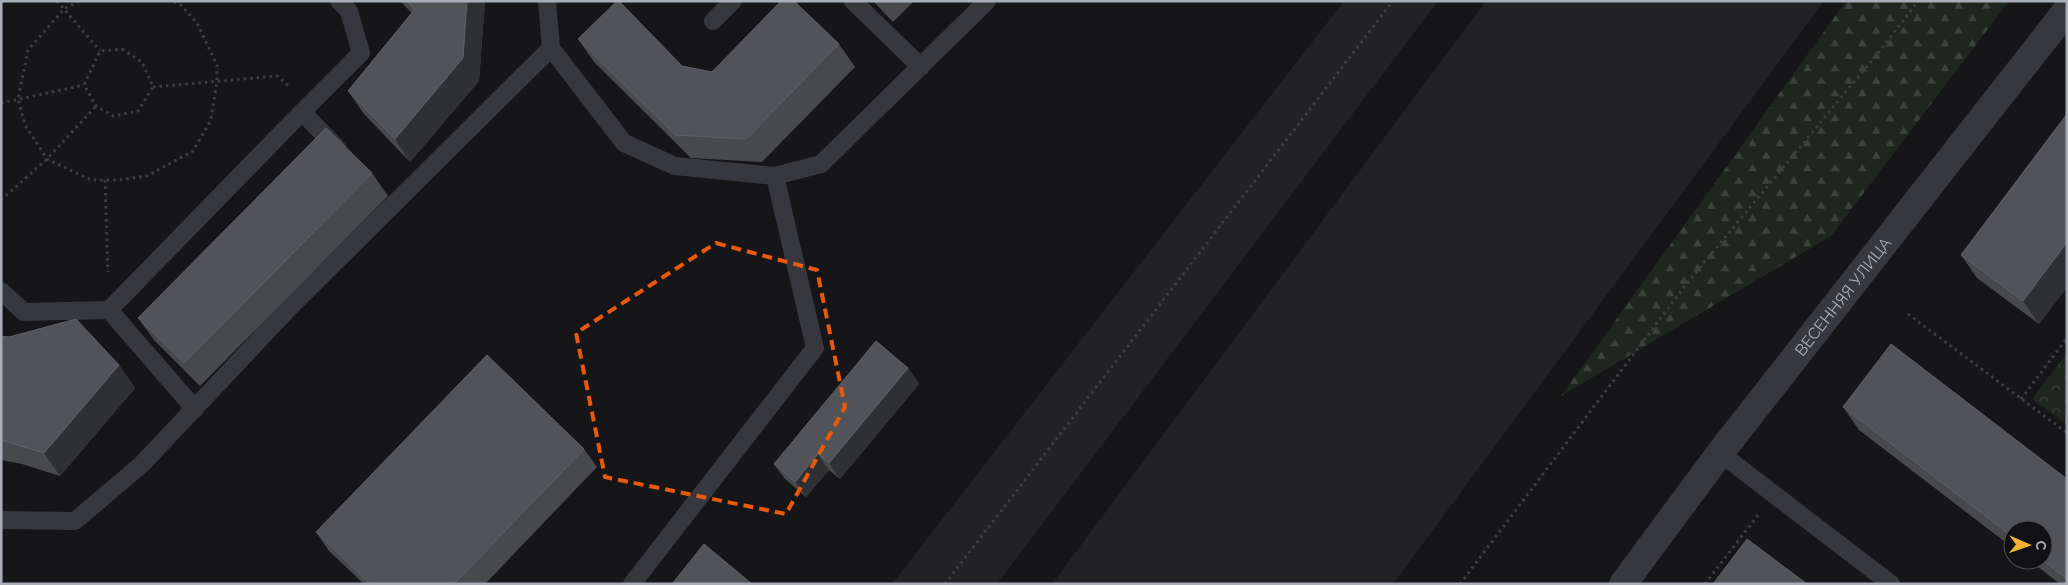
<svg xmlns="http://www.w3.org/2000/svg" width="2068" height="585" font-family="Raleway,sans-serif">
<style>
.built{fill:#222225}
.forest{fill:url(#forest-firs)}
.park{fill:url(#park-crowns)}
.lines{fill:none;stroke-linecap:round;stroke-linejoin:round}
.path{stroke:#3d3f44;stroke-width:3;stroke-dasharray:2.5 4;stroke-linecap:butt}
.service{stroke:#37383d;stroke-width:18}
.minor{stroke:#37383d;stroke-width:28}
.wall{fill:#47494d}
.shaded-wall{fill:#2f3033}
.building{fill:#525359;stroke:#5f6168}
.marked{fill:none;stroke:#e8590c;stroke-width:4;stroke-dasharray:10 6;stroke-linejoin:round}
.labels{text-anchor:middle;stroke-width:5;stroke-linejoin:round;paint-order:stroke}
.street-label{font-size:16px;fill:#a8adb8;stroke:#111113}
</style>
<defs>
<pattern id="forest-firs" width="22" height="20" patternUnits="userSpaceOnUse" patternTransform="scale(1.25)"><rect width="22" height="20" fill="#1e261f"/><path d="M5 1l3.5 6h-7zM16 11l3.5 6h-7z" fill="#3c433d"/></pattern>
<pattern id="park-crowns" width="20" height="18" patternUnits="userSpaceOnUse" patternTransform="scale(1.25)"><rect width="20" height="18" fill="#1e261f"/><path d="M2 6a3 3 0 1 1 6 0M12 15a3 3 0 1 1 6 0" fill="none" stroke="#3c433d"/></pattern>
</defs>
<rect width="100%" height="100%" fill="#161618"/>
<g class="built">
<path d="M1344 1H1438L997 584H892Z"/>
<path d="M1486 1H1824L1393 584H1052Z"/>
</g>
<path class="forest" d="M1846 1H2009L1831 236 1561 396Z"/>
<path class="park" d="M2067 353V425L2032 399Z"/>
<g class="lines">
<g class="path">
<path d="M57 1 100 51"/>
<path d="M79 1 64 9 28 50 18 99 25 125 47 159 91 180H117L147 176 193 151 211 120 217 81V65L197 23 180 4 172 1"/>
<path d="M122 49 142 62 153 87 138 111 113 116 96 106 84 85 100 51Z"/>
<path d="M153 87 277 76 290 87"/>
<path d="M1 103 84 85"/>
<path d="M105 180 108 272"/>
<path d="M1 200 47 159 96 106"/>
<path d="M1908 314 2067 433"/>
<path d="M2021 399 2067 338"/>
<path d="M945 584 1393 1"/>
<path d="M1460 584 1688 282 1879 52 1918 1"/>
<path d="M1705 584 1758 515"/>
</g>
<g class="service">
<path d="M547 1 551 48 624 143 675 166 775 176 821 164 987 1"/>
<path d="M853 1 921 67"/>
<path d="M713 21 733 1"/>
<path d="M338 149 302 112 361 53 349 11 339 1"/>
<path d="M1 291 24 312 109 310"/>
<path d="M195 409 109 310 302 112"/>
<path d="M1720 453 1891 584"/>
<path d="M1 520 75 521 142 464 290 307 551 48"/>
<path d="M632 584 815 348 775 176"/>
</g>
<path class="minor" id="s1" d="M1623 584 1720 453 2067 10"/>
</g>
<g class="wall">
<path d="M400 1H485L479 81 410 162 364 114 348 91 412 13Z"/>
<path d="M873 1H914L893 22Z"/>
<path d="M578 39 682 66 712 72 839 44 855 67 762 162 691 158 594 62Z"/>
<path d="M2067 114V287L2039 324 1977 278 1961 255Z"/>
<path d="M372 173 388 196 200 386 154 340 138 318Z"/>
<path d="M1 336 119 365 135 388 60 476 22 464 1 460Z"/>
<path d="M908 368 919 384 840 479 829 470 806 497 785 479 774 464Z"/>
<path d="M1843 407 2067 479V584H2060L2029 560H2043L2013 530V548L1859 430Z"/>
<path d="M584 449 597 467 485 584H364L329 551 316 532Z"/>
</g>
<g class="shaded-wall">
<path d="M467 1H485L479 81 410 162 395 139Z"/>
<path d="M2067 242V287L2039 324 2023 301Z"/>
<path d="M119 365 135 388 60 476 44 453Z"/>
<path d="M908 368 919 384 840 479 829 463Z"/>
<path d="M818 454 829 470 806 497 795 482Z"/>
</g>
<g class="building">
<path d="M407 1H467L463 58 395 139 348 91 415 9Z"/>
<path d="M617 1H619L682 66 712 72 781 1H794L839 44 746 139 675 135 578 39Z"/>
<path d="M2067 114V242L2023 301 1961 255Z"/>
<path d="M326 128 372 173 184 363 138 318Z"/>
<path d="M76 319 119 365 44 453 1 440V336L9 337Z"/>
<path d="M876 341 908 368 829 463 818 454 795 482 774 464Z"/>
<path d="M1891 344 2067 479V579L2043 560V530H2013V537L1843 407Z"/>
<path d="M487 355 584 449 454 584H370L316 532Z"/>
<path d="M1747 539 1807 584H1713Z"/>
<path d="M704 544 752 584H672Z"/>
</g>
<path class="marked" d="M716 243 817 270 845 407 786 514 605 477 576 333Z"/>
<g class="labels">
<g class="street-label">
<text dy="6" stroke="none"><textPath href="#s1" startOffset="362">ВЕСЕННЯЯ УЛИЦА</textPath></text>
</g>
</g>
<rect width="2068" height="585" fill="none" stroke="#a8adb8" stroke-width="5"/>
<g transform="translate(2028 545) rotate(92)"><circle r="24" fill="#111113" stroke="#4d4f55"/>
<path d="M0-4L9 19L0 12L-9 19Z" fill="#f2b134"/>
<text y="-8" font-size="14" font-weight="bold" text-anchor="middle" fill="#a8adb8">С</text>
</g>
</svg>
